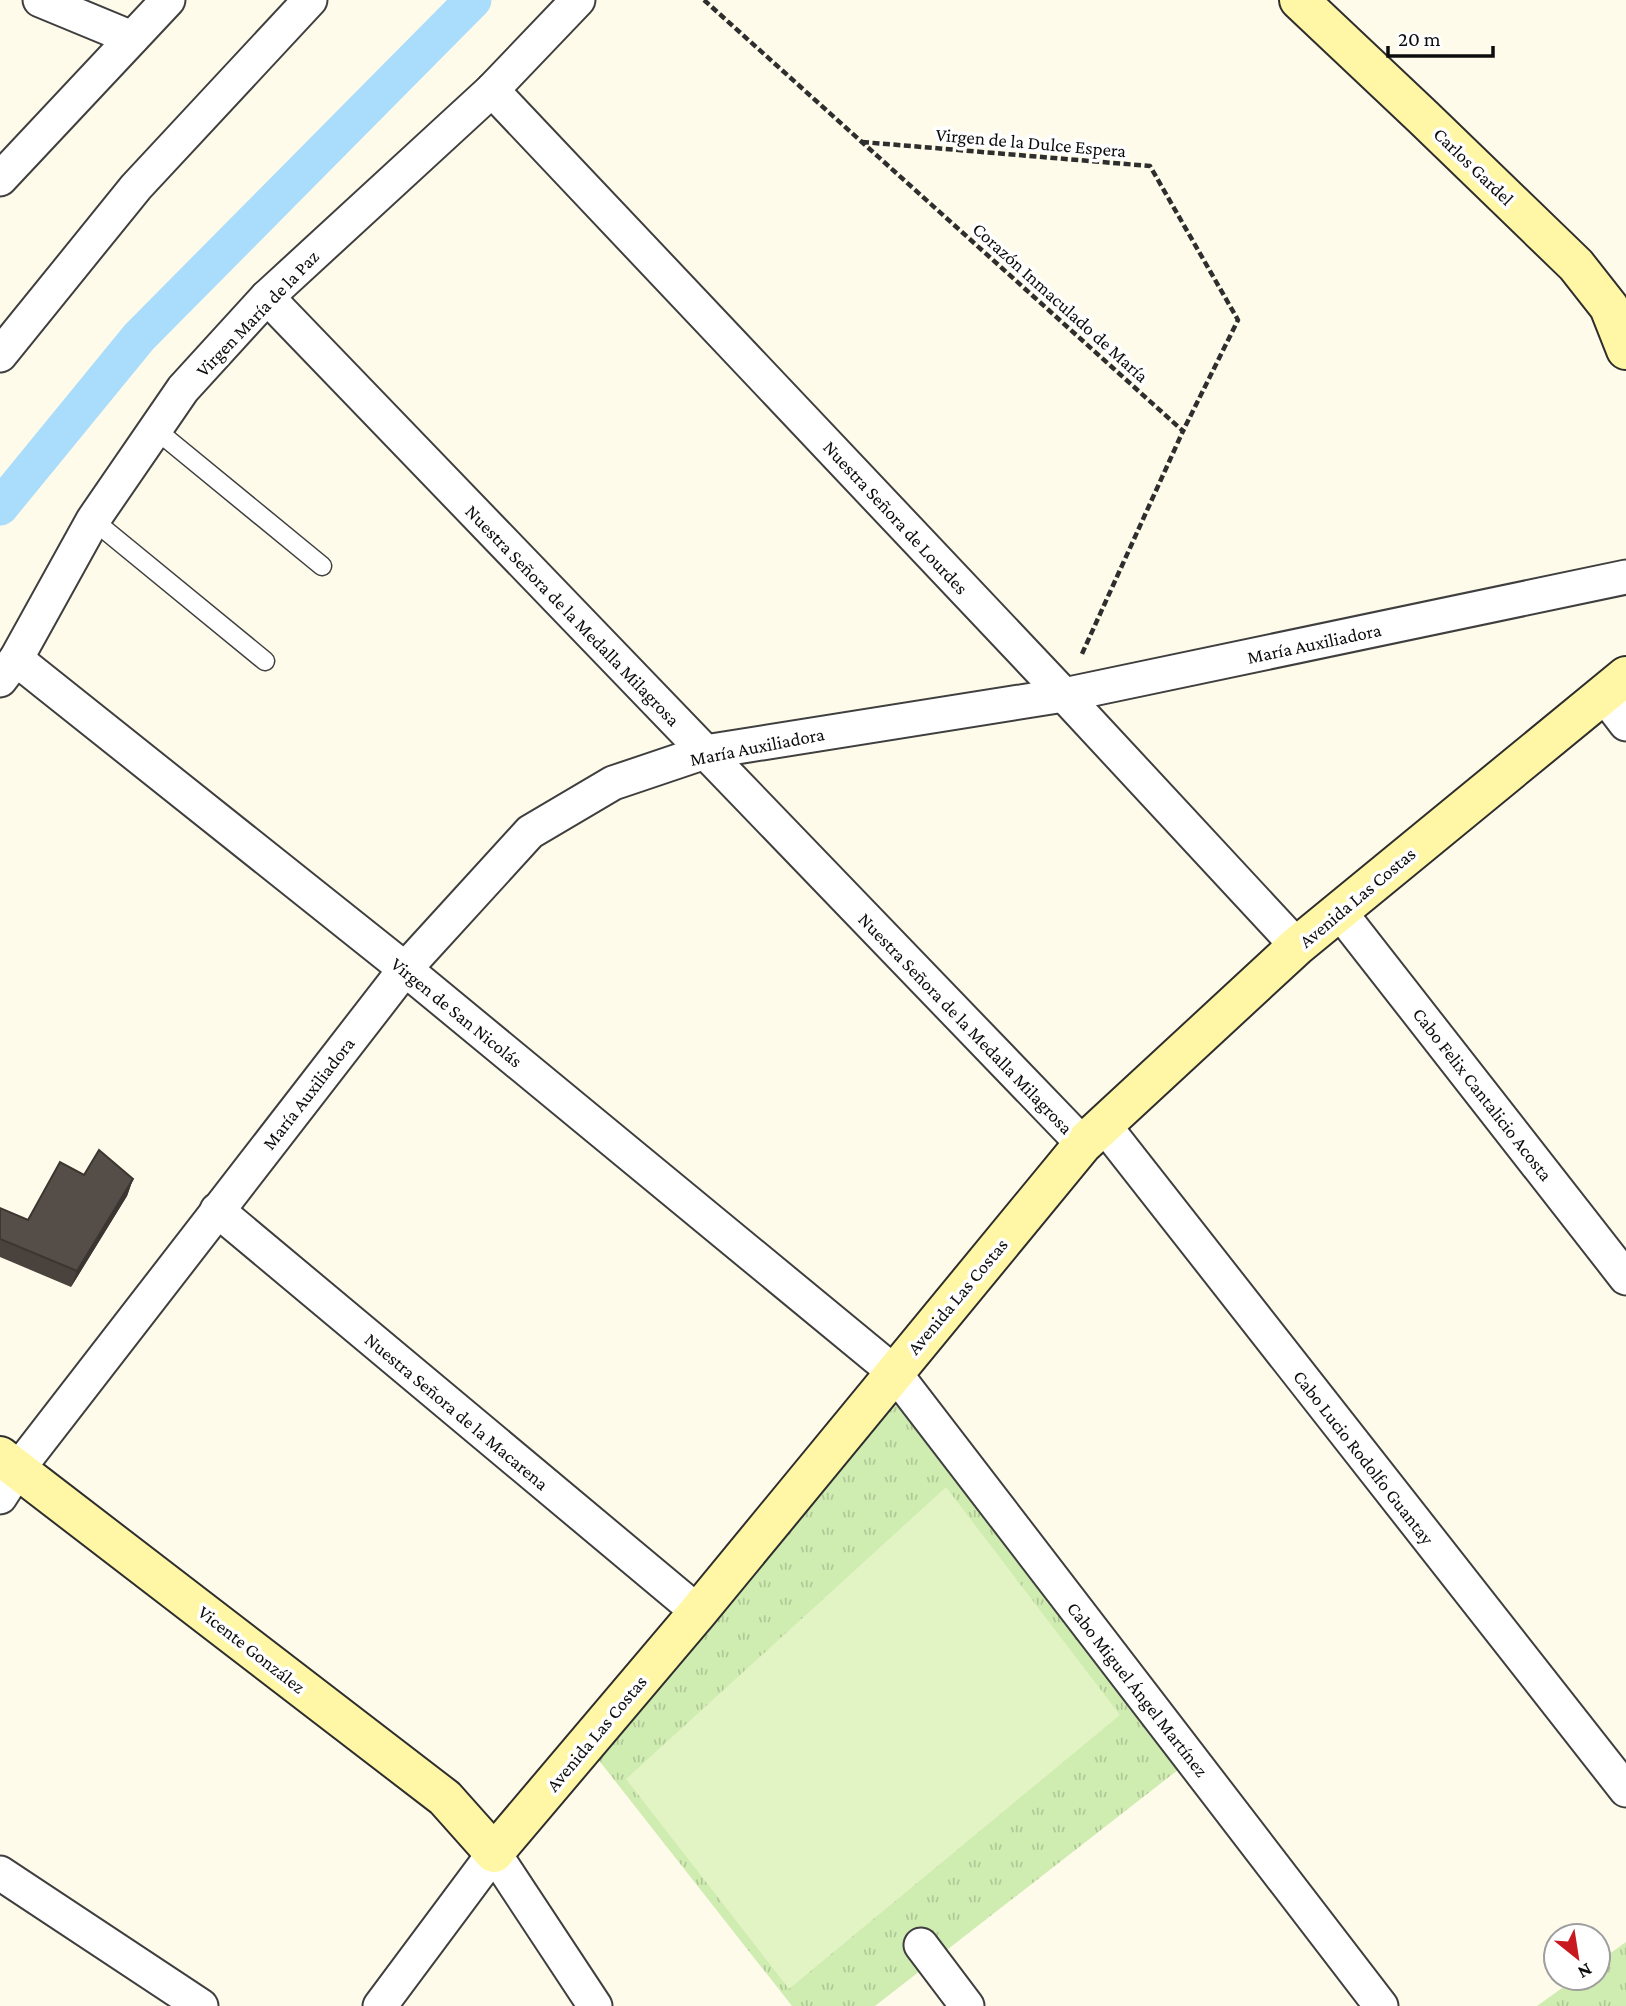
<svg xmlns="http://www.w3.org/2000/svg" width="1626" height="2006" font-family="'Crimson Pro',serif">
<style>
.grass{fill:url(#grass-tufts)}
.pitch{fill:#e2f3c4}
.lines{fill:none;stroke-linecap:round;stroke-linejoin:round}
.canal{stroke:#aadcfb;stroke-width:37}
.lane-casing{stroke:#3f3f3f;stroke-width:21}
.street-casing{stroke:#3f3f3f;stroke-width:37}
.secondary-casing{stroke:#2e2e2e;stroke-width:42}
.path{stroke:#2e2e2e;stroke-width:4.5;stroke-dasharray:7 3.5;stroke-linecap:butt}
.lane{stroke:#fff;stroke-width:18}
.street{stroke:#fff;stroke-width:33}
.secondary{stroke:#fff7a6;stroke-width:38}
.wall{fill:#49423d}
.shaded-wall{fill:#3c3632}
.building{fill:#554d47;stroke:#3c3632;stroke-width:2}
.labels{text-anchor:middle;stroke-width:7;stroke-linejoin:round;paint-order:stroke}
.street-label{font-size:19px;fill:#0c0c0c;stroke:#fff}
</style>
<defs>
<pattern id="grass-tufts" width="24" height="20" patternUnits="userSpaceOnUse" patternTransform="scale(1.75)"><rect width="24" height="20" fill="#cfecb1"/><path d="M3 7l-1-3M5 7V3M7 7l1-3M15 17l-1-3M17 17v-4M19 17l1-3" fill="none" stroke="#b1c997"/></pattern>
</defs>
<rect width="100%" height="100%" fill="#fffbeb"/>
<g class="grass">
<path d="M894 1372 1192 1759 875 2006H792L586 1744Z"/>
<path d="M1626 1942V2006H1537L1576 1978H1598V1962Z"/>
</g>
<path class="pitch" d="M946 1487 1120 1715 789 1989 626 1779Z"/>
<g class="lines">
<path class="canal" d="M0 507 139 337 473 0"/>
<defs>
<g id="lane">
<path d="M155 429 322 566"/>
<path d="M93 520 265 661"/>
</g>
<g id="street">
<path d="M40 0 132 38"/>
<path d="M492 90 1064 695 1297 946"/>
<path d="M0 179 168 0"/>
<path d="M267 297 1083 1144"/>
<path d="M0 355 136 187 310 0"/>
<path d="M16 659 405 969 894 1372 1381 2006"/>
<path d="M0 680 16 659 93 520 183 389 267 297 492 90 578 0"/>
<path d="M1603 694 1626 724"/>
<path d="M1339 911 1626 1278"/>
<path d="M1103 1124 1626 1790"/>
<path d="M217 1210 698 1612"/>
<path d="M0 1497 18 1469 405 969 530 832 613 783 705 752 1064 695 1626 577"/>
<path d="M0 1873 201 2006"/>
<path d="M921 1945 967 2006"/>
<path d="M380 2006 494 1853 595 2006"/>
</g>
<g id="secondary">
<path d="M1299 0 1424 118 1576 265 1609 307 1626 350"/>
<path d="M0 1456 445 1798 494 1853 698 1612 1083 1144 1297 946 1626 676"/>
</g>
</defs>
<use href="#lane" class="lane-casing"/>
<use href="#street" class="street-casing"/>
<use href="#secondary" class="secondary-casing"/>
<g class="path">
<path d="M704 0 1183 431 1081 656"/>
<path d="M862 142 1150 166 1238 320 1183 431"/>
</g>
<use href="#lane" class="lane"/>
<use href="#street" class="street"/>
<use href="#secondary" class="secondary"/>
</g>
<path class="wall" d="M133 1179 127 1196 71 1287 0 1257V1208L28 1220Z"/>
<path class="shaded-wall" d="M133 1179 127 1196 71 1287 77 1271Z"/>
<path class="building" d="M99 1150 133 1179 77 1271 0 1239V1208L28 1220 60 1162 84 1175Z"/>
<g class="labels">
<g class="street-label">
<text transform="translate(1031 142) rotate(5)" y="7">Virgen de la Dulce Espera</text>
<text transform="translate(1474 166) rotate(44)" y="7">Carlos Gardel</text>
<text transform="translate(1061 302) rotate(42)" y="7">Corazón Inmaculado de María</text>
<text transform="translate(257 313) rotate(-46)" y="7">Virgen María de la Paz</text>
<text transform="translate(896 517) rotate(47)" y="7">Nuestra Señora de Lourdes</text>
<text transform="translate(573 615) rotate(46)" y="7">Nuestra Señora de la Medalla Milagrosa</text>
<text transform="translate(1314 643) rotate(-12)" y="7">María Auxiliadora</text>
<text transform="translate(757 746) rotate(-11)" y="7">María Auxiliadora</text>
<text transform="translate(1357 897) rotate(-40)" y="7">Avenida Las Costas</text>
<text transform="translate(457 1012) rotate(39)" y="7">Virgen de San Nicolás</text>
<text transform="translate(966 1023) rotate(46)" y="7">Nuestra Señora de la Medalla Milagrosa</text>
<text transform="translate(308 1093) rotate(-52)" y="7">María Auxiliadora</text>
<text transform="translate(1483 1094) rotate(52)" y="7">Cabo Felix Cantalicio Acosta</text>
<text transform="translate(957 1296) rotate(-50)" y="7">Avenida Las Costas</text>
<text transform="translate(457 1411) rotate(40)" y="7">Nuestra Señora de la Macarena</text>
<text transform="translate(1364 1457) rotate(52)" y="7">Cabo Lucio Rodolfo Guantay</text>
<text transform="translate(252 1649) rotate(38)" y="7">Vicente González</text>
<text transform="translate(1138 1689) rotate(52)" y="7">Cabo Miguel Ángel Martínez</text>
<text transform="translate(596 1733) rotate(-50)" y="7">Avenida Las Costas</text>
</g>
</g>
<g transform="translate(1577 1957) rotate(150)"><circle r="33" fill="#ffffff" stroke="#9e9e9e" stroke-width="2"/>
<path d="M0-5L12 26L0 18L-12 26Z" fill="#c7191e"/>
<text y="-10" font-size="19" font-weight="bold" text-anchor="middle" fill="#0c0c0c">N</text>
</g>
<path d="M1388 46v10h105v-10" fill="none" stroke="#0c0c0c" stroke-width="3.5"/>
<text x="1398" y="46" font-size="21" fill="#0c0c0c" stroke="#ffffff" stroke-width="5" paint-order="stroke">20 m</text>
</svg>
